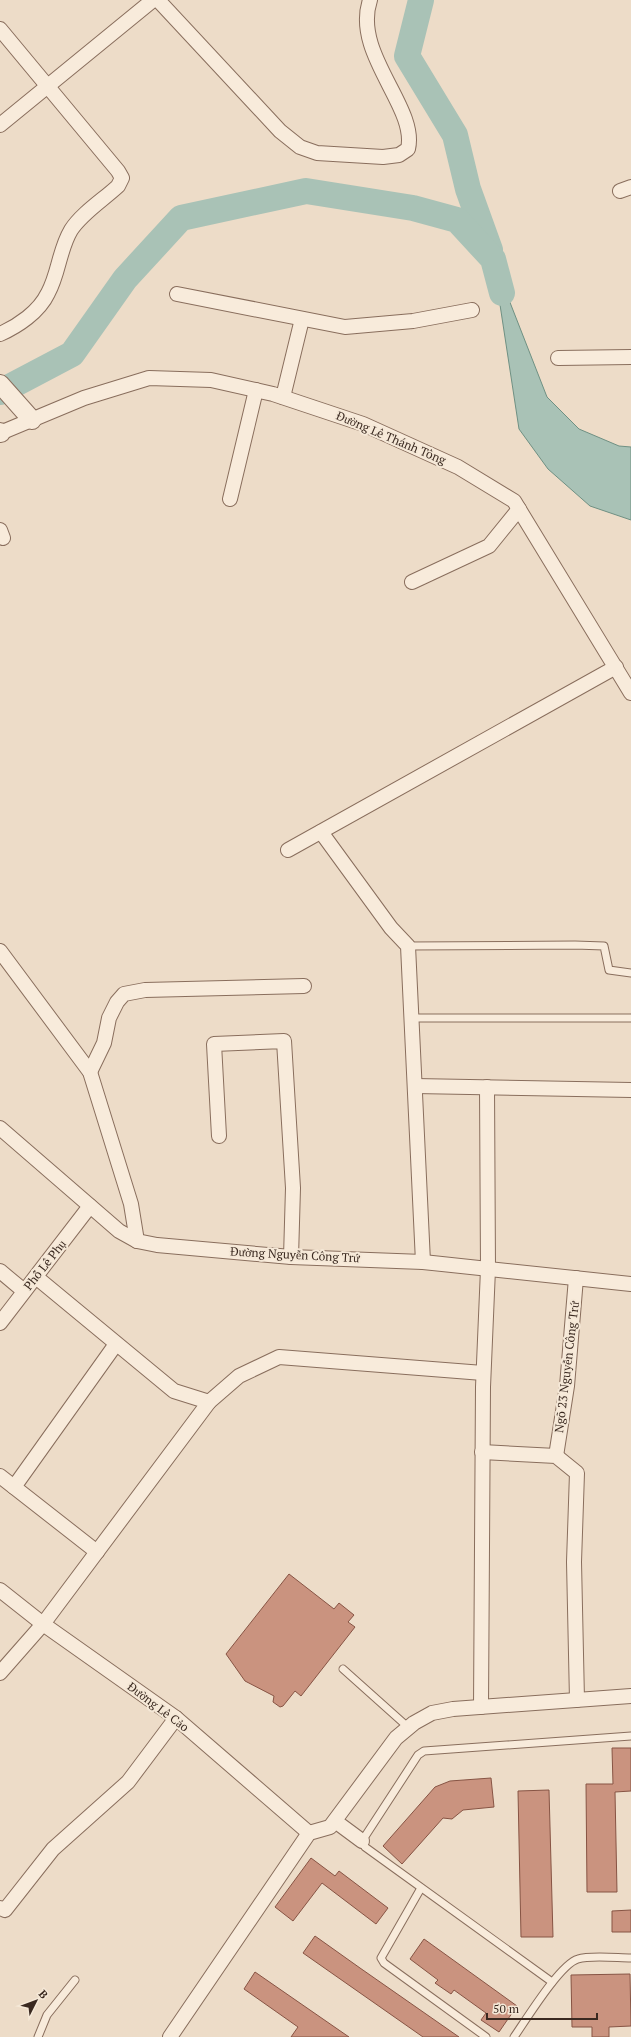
<svg xmlns="http://www.w3.org/2000/svg" width="631" height="2037" font-family="'PT Serif',serif">
<style>
.water{fill:#a9c2b6;stroke:#6f9083}
.lines{fill:none;stroke-linecap:round;stroke-linejoin:round}
.river{stroke:#a9c2b6;stroke-width:26}
.building{fill:#ca937f;stroke:#875444}
.service-casing{stroke:#896e5d;stroke-width:9}
.minor-casing{stroke:#896e5d;stroke-width:16}
.tertiary-casing{stroke:#896e5d;stroke-width:20}
.service{stroke:#f8ebdb;stroke-width:7}
.minor{stroke:#f8ebdb;stroke-width:14}
.tertiary{stroke:#f8ebdb;stroke-width:18}
.labels{text-anchor:middle;stroke-width:4;stroke-linejoin:round;paint-order:stroke}
.street-label{font-size:12px;fill:#3a2920;stroke:#f5e8d7}
</style>
<rect width="100%" height="100%" fill="#eddcc8"/>
<path class="water" d="M493 259 547 397 579 429 619 446 631 447V520L590 506 548 469 519 429Z"/>
<g class="lines">
<g class="river">
<path d="M421 0 407 56 455 135 468 189 490 250"/>
<path d="M0 392 72 354 125 279 181 218 306 191 413 208 457 220 493 259 502 293"/>
</g>
</g>
<g class="building">
<path d="M289 1574 334 1609 339 1603 354 1615 348 1622 355 1627 301 1696 295 1691 283 1706 280 1707 273 1702 274 1696 245 1681 226 1654Z"/>
<path d="M612 1748H631V1791L615 1792 617 1892H587L586 1784H613Z"/>
<path d="M491 1778 494 1807 463 1810 452 1819 443 1818 402 1864 383 1846 435 1787 450 1781Z"/>
<path d="M549 1790 553 1937H521L518 1791Z"/>
<path d="M311 1858 335 1876 339 1871 388 1908 376 1924 322 1883 293 1921 275 1907Z"/>
<path d="M631 1910V1932H612V1911Z"/>
<path d="M315 1936 360 1968 459 2037H423L303 1953Z"/>
<path d="M424 1939 517 2006 499 2032 481 2020 486 2013 454 1990 451 1994 435 1983 438 1980 410 1959Z"/>
<path d="M255 1972 349 2037H291L298 2027 244 1989Z"/>
<path d="M630 1974 631 2026 609 2027V2037H592V2027H572L571 1975Z"/>
</g>
<g class="lines">
<defs>
<g id="service">
<path d="M408 946 575 945 604 946 609 970 631 973"/>
<path d="M412 1018H631"/>
<path d="M343 1669 409 1728"/>
<path d="M421 1888 381 1958 384 1963 486 2037"/>
<path d="M552 1982 365 1847 362 1841 418 1755 424 1751 631 1736"/>
<path d="M38 2037 47 2015 75 1980"/>
<path d="M514 2037C526 2020 560 1964 578 1959 590 1955 618 1958 631 1958"/>
</g>
<g id="minor">
<path d="M158 0 280 131 300 147 317 153 383 157 399 155 408 149C418 107 352 54 370 0"/>
<path d="M0 29 118 171 122 178 118 186C103 200 82 213 71 230 59 250 59 273 48 293 39 312 18 326 0 334"/>
<path d="M0 125 153 0"/>
<path d="M620 191 631 187"/>
<path d="M177 294 345 327 413 321 472 310"/>
<path d="M558 358 631 357"/>
<path d="M283 397 302 319"/>
<path d="M0 433 84 398 149 378 211 380 273 394 363 424 458 467 514 501 631 693"/>
<path d="M230 499 256 390"/>
<path d="M0 530 3 538"/>
<path d="M412 582 489 546 519 509"/>
<path d="M321 832 391 928 408 946 423 1262"/>
<path d="M288 850 616 667"/>
<path d="M0 951 90 1072 131 1204 137 1241"/>
<path d="M90 1072 104 1043 109 1018 117 1002 124 994 145 990 304 986"/>
<path d="M415 1086 631 1090"/>
<path d="M0 1128 119 1231 137 1241 157 1245 291 1257 423 1262 631 1284"/>
<path d="M219 1136 214 1044 284 1041 293 1188 291 1257"/>
<path d="M0 1271 24 1291"/>
<path d="M36 1277 174 1391 209 1402 239 1376 279 1357 483 1373"/>
<path d="M0 1323 90 1206"/>
<path d="M482 1452 556 1456 577 1473 574 1562 577 1700"/>
<path d="M556 1456 567 1386 576 1278"/>
<path d="M0 1476 97 1552"/>
<path d="M14 1487 116 1344"/>
<path d="M0 1590 43 1624 176 1718 309 1833"/>
<path d="M0 1673 43 1624 209 1402"/>
<path d="M481 1707 483 1387 488 1269 487 1087"/>
<path d="M335 1821 362 1841"/>
<path d="M0 1908 5 1910 53 1849 128 1782 176 1718"/>
<path d="M170 2037 309 1833 330 1827 396 1738 414 1723 432 1713 453 1709 631 1696"/>
</g>
<g id="tertiary">
<path d="M0 384 32 420"/>
<path d="M0 432 1 433"/>
</g>
</defs>
<use href="#service" class="service-casing"/>
<use href="#minor" class="minor-casing"/>
<use href="#tertiary" class="tertiary-casing"/>
<use href="#service" class="service"/>
<use href="#minor" class="minor"/>
<use href="#tertiary" class="tertiary"/>
</g>
<g class="labels">
<g class="street-label">
<text transform="translate(391 438) rotate(23)" y="4">Đường Lê Thánh Tông</text>
<text transform="translate(295 1255) rotate(3)" y="4">Đường Nguyễn Công Trứ</text>
<text transform="translate(45 1265) rotate(-52)" y="4">Phố Lê Phụ</text>
<text transform="translate(567 1367) rotate(-83)" y="4">Ngõ 23 Nguyễn Công Trứ</text>
<text transform="translate(158 1707) rotate(37)" y="4">Đường Lê Cảo</text>
</g>
</g>
<g transform="translate(36 2001) rotate(48)" stroke="#f5e8d7" stroke-width="3" paint-order="stroke">
<path d="M0-3L7 15L0 10L-7 15Z" fill="#3a2920"/>
<text y="-6" font-size="11" font-weight="bold" text-anchor="middle" fill="#3a2920">B</text>
</g>
<path d="M487 2013v6h110v-6" fill="none" stroke="#3a2920" stroke-width="2"/>
<text x="493" y="2013" font-size="12" fill="#3a2920" stroke="#f5e8d7" stroke-width="3" paint-order="stroke">50 m</text>
</svg>
